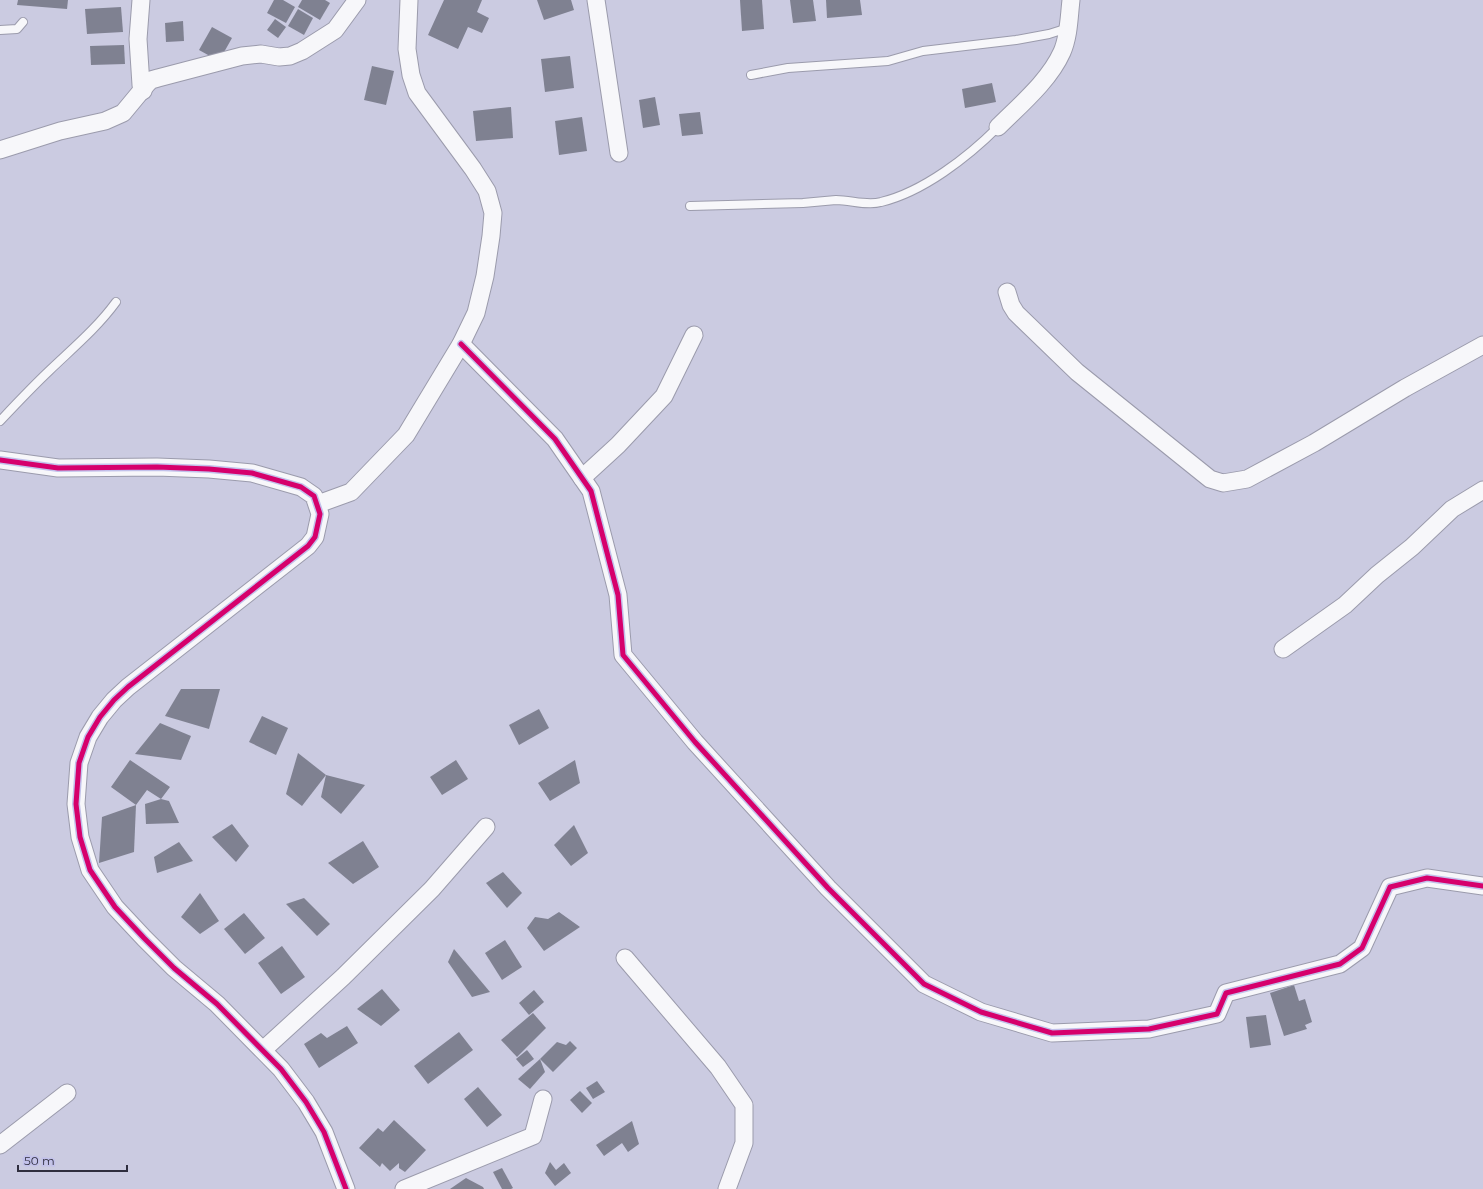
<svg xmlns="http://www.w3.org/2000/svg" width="1483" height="1189" font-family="Montserrat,sans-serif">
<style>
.building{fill:#7f8191}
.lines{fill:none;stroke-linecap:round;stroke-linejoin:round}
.lane-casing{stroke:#9b9bac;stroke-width:10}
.street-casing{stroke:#9b9bac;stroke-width:19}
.lane{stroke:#f7f7fa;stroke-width:8}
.street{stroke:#f7f7fa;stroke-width:17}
.cycleway-casing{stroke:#c2c1eb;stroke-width:8}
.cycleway{stroke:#d6006c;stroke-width:5}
</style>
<rect width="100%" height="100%" fill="#cbcbe1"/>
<g class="building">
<path d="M18 0H68L67 9 17 5Z"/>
<path d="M274 0H283L295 7 286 23 267 13Z"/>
<path d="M302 0H325L330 3 320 20 298 7Z"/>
<path d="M444 0H482L477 12 489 18 482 33 468 27 458 49 428 35Z"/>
<path d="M537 0H571L574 10 544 20Z"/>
<path d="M740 0H762L764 29 742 31Z"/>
<path d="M790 0H813L816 21 793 23Z"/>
<path d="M826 0H860L862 15 827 18Z"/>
<path d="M121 7 123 32 87 34 85 9Z"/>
<path d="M298 9 313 18 304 35 288 26Z"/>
<path d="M275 19 286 27 278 38 267 30Z"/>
<path d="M183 21 184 41 166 42 165 23Z"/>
<path d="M212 27 232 38 219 61 199 50Z"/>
<path d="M124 45 125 64 91 65 90 46Z"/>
<path d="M570 56 574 88 545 92 541 59Z"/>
<path d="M372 66 394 71 386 105 364 100Z"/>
<path d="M992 83 996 102 965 108 962 89Z"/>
<path d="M655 97 660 125 643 128 639 100Z"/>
<path d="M511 107 513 138 476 141 473 111Z"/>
<path d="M700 112 703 134 682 136 679 114Z"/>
<path d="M582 117 587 151 559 155 555 121Z"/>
<path d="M181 689H220L209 729 165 716Z"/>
<path d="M539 709 549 728 519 745 509 725Z"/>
<path d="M262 716 288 728 276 755 249 742Z"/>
<path d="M160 723 191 736 181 760 135 754Z"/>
<path d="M298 753 326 775 302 806 286 794Z"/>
<path d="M130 760 170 787 161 799 147 790 136 805 111 787Z"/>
<path d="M456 760 468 779 442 795 430 777Z"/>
<path d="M575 760 580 783 550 801 538 783Z"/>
<path d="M326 775 365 785 341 814 321 797Z"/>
<path d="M161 799 169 801 179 823 146 824 145 804Z"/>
<path d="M136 805 134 852 99 863 102 817Z"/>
<path d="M232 824 249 846 236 862 212 837Z"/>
<path d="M574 825 588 853 571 866 554 845Z"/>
<path d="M363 841 379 867 353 884 328 863Z"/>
<path d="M179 842 193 861 157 873 154 857Z"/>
<path d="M503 872 522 893 507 908 486 883Z"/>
<path d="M200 893 219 921 200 934 181 917Z"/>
<path d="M304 898 330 924 317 936 286 904Z"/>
<path d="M559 912 580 927 544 951 527 928 535 917 548 919Z"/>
<path d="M244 913 265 938 245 954 224 929Z"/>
<path d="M505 940 522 967 502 980 485 953Z"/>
<path d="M282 946 305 977 281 994 258 963Z"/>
<path d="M454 949 490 992 472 997 448 962Z"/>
<path d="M1294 985 1299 1001 1305 999 1312 1022 1305 1025 1307 1029 1284 1036 1270 993Z"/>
<path d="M382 989 400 1010 381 1026 357 1009Z"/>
<path d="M534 990 544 1002 529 1015 519 1003Z"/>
<path d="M533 1013 546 1028 517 1057 501 1040Z"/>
<path d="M1266 1015 1271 1045 1250 1048 1246 1017Z"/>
<path d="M347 1026 358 1043 319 1068 304 1044 321 1033 327 1038Z"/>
<path d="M459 1032 473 1050 428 1084 414 1066Z"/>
<path d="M570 1041 577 1048 553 1072 540 1059 557 1042 566 1045Z"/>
<path d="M527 1050 534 1059 523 1067 516 1059Z"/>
<path d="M540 1059 545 1072 530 1089 518 1079Z"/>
<path d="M597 1081 605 1092 593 1099 586 1088Z"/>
<path d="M478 1087 502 1115 487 1127 464 1099Z"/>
<path d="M580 1091 592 1103 582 1113 570 1100Z"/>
<path d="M394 1120 426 1150 405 1172 399 1168V1163L390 1171 382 1163 380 1167 359 1148 378 1128 383 1132Z"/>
<path d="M632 1121 639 1144 628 1152 622 1143 604 1156 596 1145Z"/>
<path d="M550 1162 556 1170 564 1163 571 1173 555 1186 545 1173Z"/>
<path d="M502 1168 513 1188 511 1189H502L493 1172Z"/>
<path d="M466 1178 483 1187 484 1189H450Z"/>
</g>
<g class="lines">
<defs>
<g id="lane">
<path d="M0 30 17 29 23 22"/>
<path d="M751 75 788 68 888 61 923 51 1016 40 1049 34 1068 28"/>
<path d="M690 206C728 205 765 204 803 203 814 202 825 201 836 200 851 200 867 206 881 202 923 192 968 157 998 127"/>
<path d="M0 421C16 404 33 386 50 370 73 348 97 328 116 302"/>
</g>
<g id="street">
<path d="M141 0 138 39 141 85 143 91"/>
<path d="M596 0 619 153"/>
<path d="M998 127C1020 105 1049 81 1062 52 1069 36 1069 17 1071 0"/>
<path d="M0 150 60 131 105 121 123 113 147 84 151 80 158 78 242 56 261 54 279 57 290 56 302 51 335 30 357 0"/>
<path d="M1007 292 1011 305 1016 313 1077 372 1210 479 1223 483 1247 479 1314 443 1405 388 1483 345"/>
<path d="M461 344 555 439 591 491 618 595 623 655 695 742 828 888 924 984 981 1012 1052 1033 1149 1029 1217 1014 1226 993 1340 964 1362 948 1390 887 1427 878 1483 886"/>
<path d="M0 460 58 468 157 467 209 469 252 473 301 487 314 496 320 514 315 537 308 546 128 687 114 700 100 717 88 737 79 763 76 804 80 837 90 870 115 907 144 938 174 968 217 1004 281 1069 306 1102 324 1132 346 1189"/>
<path d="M582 478 618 445 664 396 694 335"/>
<path d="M318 504 351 492 406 435 461 344 476 313 485 276 491 236 493 213 487 191 473 169 417 93 411 75 407 49 409 0"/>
<path d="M1283 649 1345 605 1377 575 1412 547 1452 509 1483 490"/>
<path d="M625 958 718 1067 744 1105V1143L727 1189"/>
<path d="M263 1050 343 977 432 889 486 827"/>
<path d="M0 1145 67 1093"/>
<path d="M404 1189 533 1136 543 1099"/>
</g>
</defs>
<use href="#lane" class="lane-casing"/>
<use href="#street" class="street-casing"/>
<use href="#lane" class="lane"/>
<use href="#street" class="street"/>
<defs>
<g id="cycleway">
<path d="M461 344 555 439 591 491 618 595 623 655 695 742 828 888 924 984 981 1012 1052 1033 1149 1029 1217 1014 1226 993 1340 964 1362 948 1390 887 1427 878 1483 886"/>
<path d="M0 460 58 468 157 467 209 469 252 473 301 487 314 496 320 514 315 537 308 546 128 687 114 700 100 717 88 737 79 763 76 804 80 837 90 870 115 907 144 938 174 968 217 1004 281 1069 306 1102 324 1132 346 1189"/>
</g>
</defs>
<use href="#cycleway" class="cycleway-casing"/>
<use href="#cycleway" class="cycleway"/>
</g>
<path d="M18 1165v6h109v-6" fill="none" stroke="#2f2e3e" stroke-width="2"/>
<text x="24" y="1165" font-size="12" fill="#2f2e3e" stroke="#c2c1eb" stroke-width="3" paint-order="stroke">50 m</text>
</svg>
